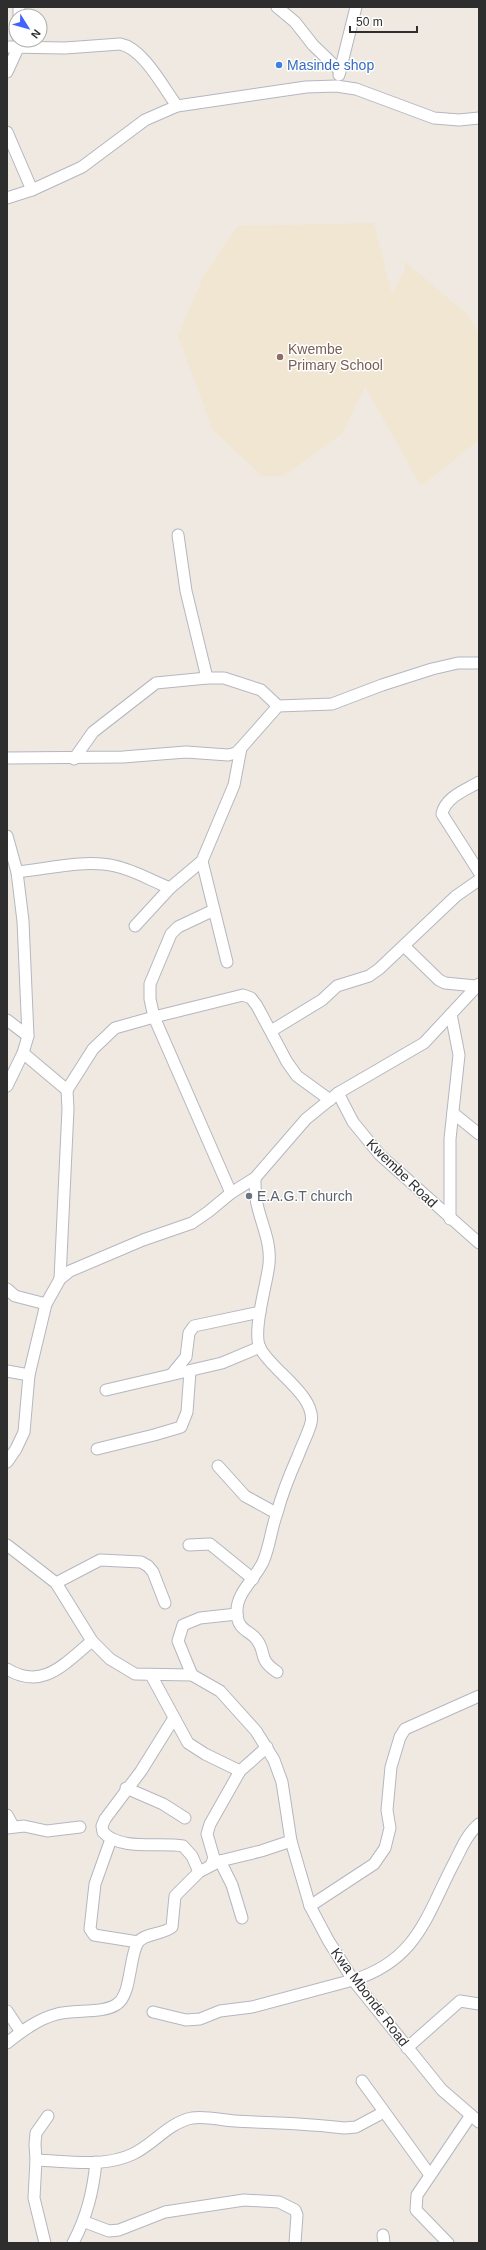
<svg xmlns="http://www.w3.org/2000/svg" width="486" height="2250" font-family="Arial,sans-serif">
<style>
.education{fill:#f0e6d1}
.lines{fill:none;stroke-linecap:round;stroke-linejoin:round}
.minor-casing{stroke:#b4b7c1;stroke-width:13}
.minor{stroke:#fff;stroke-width:11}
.shop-dot{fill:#3f7fe0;stroke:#fff;stroke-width:1.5}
.education-dot{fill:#8d6e63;stroke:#fff;stroke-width:1.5}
.worship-dot{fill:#6b7280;stroke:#fff;stroke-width:1.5}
.labels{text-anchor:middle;stroke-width:3;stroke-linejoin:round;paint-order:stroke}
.shop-label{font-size:14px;fill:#366cbe;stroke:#fff;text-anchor:start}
.education-label{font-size:14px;fill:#785e54;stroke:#fff;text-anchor:start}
.street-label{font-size:14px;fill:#2e2e2e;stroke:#fff}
.worship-label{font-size:14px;fill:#5b616d;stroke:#fff;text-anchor:start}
</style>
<rect width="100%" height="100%" fill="#efe9e1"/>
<path class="education" d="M374 223 392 294 405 270 404 261 468 315 479 335V440L421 486 365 386 342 434 283 476H262L213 430 178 336 204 275 238 226Z"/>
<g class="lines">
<defs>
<g id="minor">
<path d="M277 7 295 22 313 45 340 71"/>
<path d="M19 16V7"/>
<path d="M7 47 65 48 120 44C143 48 163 87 177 106"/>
<path d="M7 72 18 48 19 41"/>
<path d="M339 75 356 7"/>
<path d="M7 132 32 190"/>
<path d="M7 198 32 190 82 167 145 120 177 106 306 87 336 86 356 89 434 118 459 120 479 118"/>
<path d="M178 535 186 591 207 678"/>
<path d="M7 758 123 757 186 752 228 755 236 753 241 748 278 706 332 704 382 685 432 669 458 663H479"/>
<path d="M74 759 93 732 156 683 207 678H224L261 690 278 706"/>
<path d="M479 782C466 790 445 797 442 814L479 872"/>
<path d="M7 836 17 872 23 921 28 1036 23 1053 7 1086"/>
<path d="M202 861 227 962"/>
<path d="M17 872C48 869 84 859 115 866 134 870 152 881 170 888"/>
<path d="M214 910 178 927 171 934 150 984V999L154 1017 231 1193"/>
<path d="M135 926 170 888 202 861 234 785 241 748"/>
<path d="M405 947 439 980 445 983 476 986"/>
<path d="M7 1020 28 1036"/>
<path d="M271 1031 322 1000 337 986 369 976 379 969 456 896 479 880"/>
<path d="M23 1053 67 1090 68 1109 60 1279"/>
<path d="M67 1090 93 1049 115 1028 154 1017 243 995 251 998 257 1006 287 1062 297 1076 330 1100"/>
<path d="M338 1093 353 1122 380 1155 479 1243"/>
<path d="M453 1113 479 1134"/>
<path d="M255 1178C255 1188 255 1199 258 1208 263 1228 271 1243 269 1264 267 1284 252 1331 260 1348 272 1371 317 1396 311 1423 308 1434 302 1445 298 1456 290 1474 282 1494 277 1513 271 1529 270 1546 263 1562 255 1579 236 1593 237 1612 237 1631 250 1630 257 1640 267 1654 257 1658 277 1672"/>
<path d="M450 1219V1139L459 1055 451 1014"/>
<path d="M7 1289 15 1296 46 1304"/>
<path d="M7 1371 29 1375"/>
<path d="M172 1374 186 1357 189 1333 194 1326 260 1312"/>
<path d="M106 1390 222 1363 260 1347"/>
<path d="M97 1449 154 1435 181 1427 187 1412 190 1371"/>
<path d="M7 1462 16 1449 24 1432 29 1375 46 1304 60 1279 70 1271 143 1240 192 1223 208 1212 231 1193 255 1178 306 1119 338 1093 424 1043 479 984"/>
<path d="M218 1466 245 1496 276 1513"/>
<path d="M7 1545 56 1583 92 1641 110 1659 135 1674 192 1675 220 1691 256 1731 274 1760 282 1782 291 1841 310 1906 328 1940 353 1980 442 2090 479 2122"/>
<path d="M189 1545 210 1544 253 1579"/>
<path d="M56 1583 100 1560 141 1562 148 1566 153 1572 165 1603"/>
<path d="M7 1669C43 1691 65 1663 92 1641"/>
<path d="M151 1675 188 1743 205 1754 240 1771"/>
<path d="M192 1675 178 1641 183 1625 200 1618 237 1614"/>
<path d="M174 1718 141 1771 105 1819 102 1826 103 1832C120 1851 160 1842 183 1846L192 1856 199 1872"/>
<path d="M126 1788 163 1804 185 1818"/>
<path d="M7 1815 13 1826"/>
<path d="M7 1828 24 1826 47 1831 80 1827"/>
<path d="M111 1839 95 1884 90 1929 94 1935 138 1942"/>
<path d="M220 1861 232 1885 242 1918"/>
<path d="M211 1865 214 1858 207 1834 210 1824 240 1771 267 1747"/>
<path d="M310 1906 374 1864 385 1848 390 1828 387 1810 391 1767 400 1737 405 1729 479 1696"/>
<path d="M7 2011 21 2032"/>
<path d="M153 2012 186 2020 200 2019 220 2011 252 2007 353 1980C419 1960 427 1913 456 1859 462 1847 468 1833 479 1824"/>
<path d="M7 2043C22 2031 38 2019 57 2014 74 2009 104 2014 117 2004 131 1995 129 1960 137 1944 142 1933 163 1935 172 1927L175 1896 199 1872 220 1861 261 1851 291 1841"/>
<path d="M407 2048 460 2001 479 2004"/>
<path d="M362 2081 430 2175"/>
<path d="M36 2160C67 2161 104 2168 133 2154 154 2144 168 2123 192 2118 207 2116 220 2120 235 2121 271 2123 308 2123 344 2128L356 2127 384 2112"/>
<path d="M85 2222 109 2231 119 2230 165 2212 244 2200 279 2202 295 2210 297 2215 295 2243"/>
<path d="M383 2235 384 2243"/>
<path d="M45 2243 34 2198 36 2160 35 2144 36 2133 48 2116"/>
<path d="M73 2243C87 2216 93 2192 96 2162"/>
<path d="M448 2243 416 2210 417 2195 471 2115"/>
</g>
</defs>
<use href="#minor" class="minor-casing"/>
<use href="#minor" class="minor"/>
</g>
<circle class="shop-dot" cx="279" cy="65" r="4"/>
<circle class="education-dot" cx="280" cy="357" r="4"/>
<circle class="worship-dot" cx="249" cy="1196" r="4"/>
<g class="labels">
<g class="shop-label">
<text x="287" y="70">Masinde shop</text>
</g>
<g class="education-label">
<text x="288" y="354">Kwembe<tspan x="288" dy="16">Primary School</tspan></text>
</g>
<g class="street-label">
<text transform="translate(402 1173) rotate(44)" y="5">Kwembe Road</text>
<text transform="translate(370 1997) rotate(53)" y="5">Kwa Mbonde Road</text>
</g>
<g class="worship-label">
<text x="257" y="1201">E.A.G.T church</text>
</g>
</g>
<rect width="486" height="2250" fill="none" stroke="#2e2e2e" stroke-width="16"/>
<g transform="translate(28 28) rotate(127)"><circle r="19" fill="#ffffff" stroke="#ababab"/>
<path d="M0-3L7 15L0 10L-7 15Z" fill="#4264fb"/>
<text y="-6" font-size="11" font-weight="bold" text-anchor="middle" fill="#2e2e2e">N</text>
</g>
<path d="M350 26v6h67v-6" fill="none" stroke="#2e2e2e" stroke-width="2"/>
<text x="356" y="26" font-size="12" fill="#2e2e2e" stroke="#ffffff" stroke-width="3" paint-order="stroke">50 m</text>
</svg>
